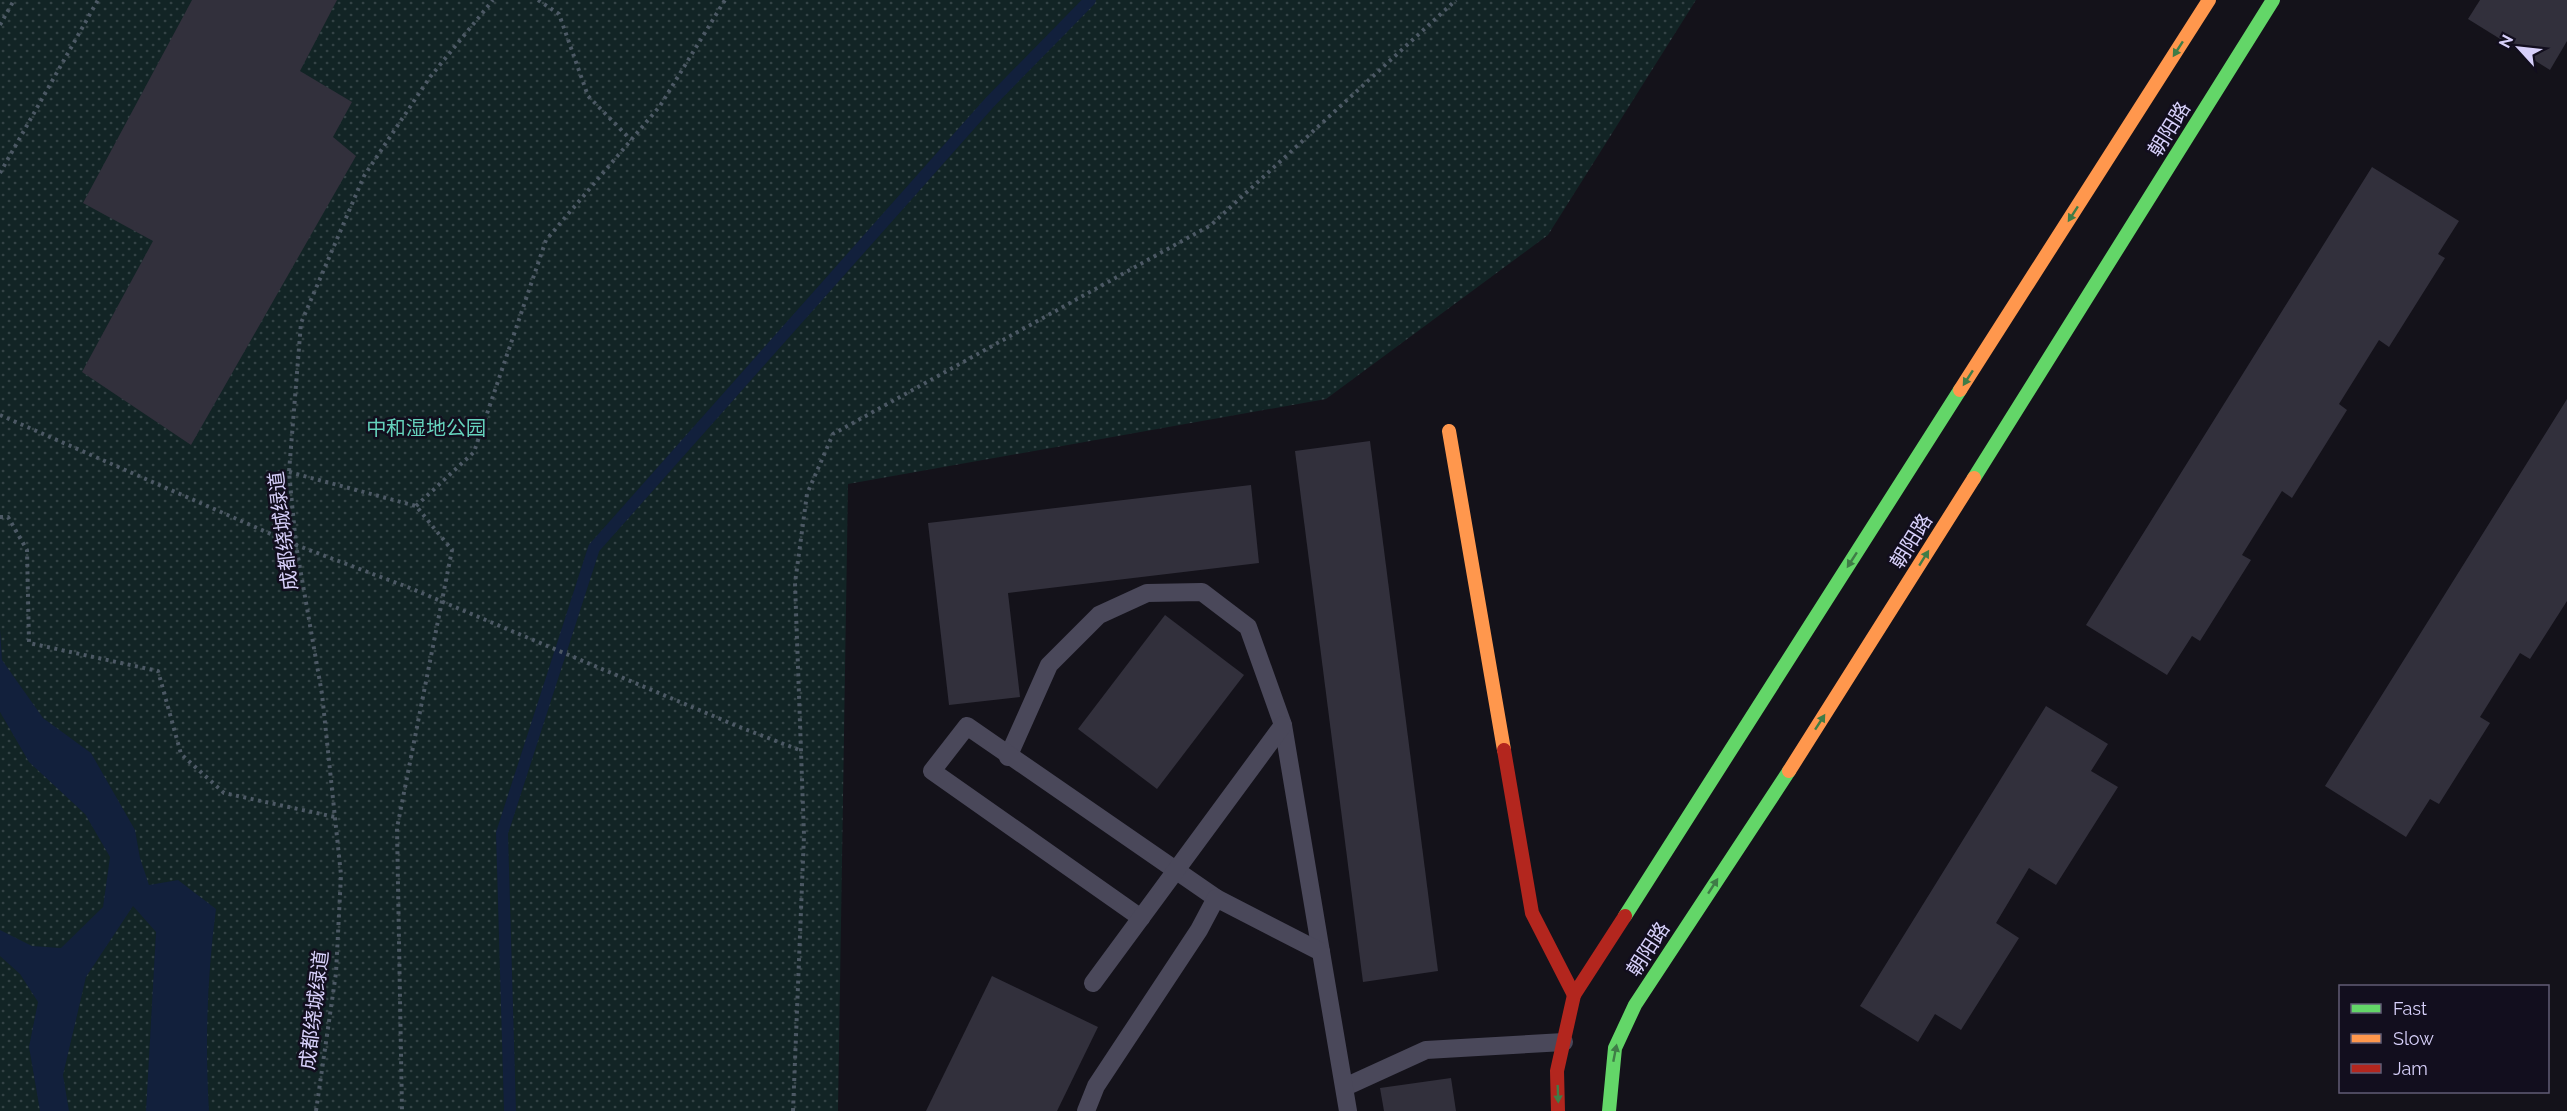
<svg xmlns="http://www.w3.org/2000/svg" width="2567" height="1111" font-family="Raleway,'Noto Sans SC',sans-serif">
<style>
.park{fill:url(#park-dots)}
.water{fill:#12203c}
.lines{fill:none;stroke-linecap:round;stroke-linejoin:round}
.stream{stroke:#12203c;stroke-width:12}
.building{fill:#32303c}
.path{stroke:#4d5965;stroke-width:4;stroke-dasharray:3 4.5;stroke-linecap:butt}
.lane{stroke:#4a485a;stroke-width:18}
.fast{stroke:#63d668;stroke-width:14}
.slow{stroke:#ff974d;stroke-width:14}
.jam{stroke:#b3261e;stroke-width:14}
.oneway{fill:#3f7c47}
.labels{text-anchor:middle;stroke-width:5;stroke-linejoin:round;paint-order:stroke}
.street-label{font-size:20px;fill:#d7d0fa;stroke:#120e1e}
.park-label{font-size:20px;fill:#65d2bc;stroke:#120e1e}
</style>
<defs>
<pattern id="park-dots" width="8" height="8" patternUnits="userSpaceOnUse" patternTransform="scale(1.5)"><rect width="8" height="8" fill="#122425"/><path d="M2 2h.1M6 6h.1" fill="none" stroke="#344346" stroke-width="1.8" stroke-linecap="round"/></pattern>
</defs>
<rect width="100%" height="100%" fill="#14121a"/>
<path class="park" d="M0 0H1696L1548 235 1326 399 848 484 838 1111H0Z"/>
<path class="water" d="M0 629 2 660 43 718 91 753 135 830 140 858 149 885 178 880 216 909C207 977 205 1043 209 1111H146L156 932 133 906 86 977 63 1075 69 1111H40L29 1047 38 1002 20 974 0 956V930L32 946 61 948 103 907 110 857 85 814 29 762 0 712Z"/>
<g class="lines">
<path class="stream" d="M510 1111 502 833 594 548 990 102 1090 0"/>
</g>
<g class="building">
<path d="M192 0H337L300 71 352 102 333 137 356 156 191 445 82 372 153 241 83 203Z"/>
<path d="M2480 0H2567V41L2550 70 2468 19Z"/>
<path d="M2372 167 2459 221 2438 254 2445 258 2389 347 2379 340 2339 404 2347 410 2292 498 2282 491 2242 555 2251 560 2200 641 2192 636 2167 675 2086 625Z"/>
<path d="M2567 399V601L2530 659 2520 653 2480 717 2490 723 2439 804 2430 799 2406 837 2325 786Z"/>
<path d="M1370 441 1438 971 1363 982 1295 451Z"/>
<path d="M1251 485 1259 563 1008 593 1020 697 949 705 928 523Z"/>
<path d="M1165 615 1244 675 1157 789 1078 729Z"/>
<path d="M2046 706 2108 744 2091 771 2118 787 2056 885 2029 868 1996 923 2019 938 1961 1030 1935 1014 1918 1042 1860 1006Z"/>
<path d="M992 976 1098 1027 1057 1111H926Z"/>
<path d="M1451 1078 1456 1111H1384L1380 1088Z"/>
</g>
<g class="lines">
<g class="path">
<path d="M538 0 559 14 588 96 631 140"/>
<path d="M0 25 14 0"/>
<path d="M0 173 98 0"/>
<path d="M0 415 296 545 410 588 737 726 802 751"/>
<path d="M289 472 416 506 452 550 397 828 402 1111"/>
<path d="M416 506 474 452 546 240 660 106 725 0"/>
<path d="M0 517H8L27 550 29 643 158 671 181 754 224 793 335 817"/>
<path d="M316 1111 336 973 341 875 322 694 296 545 289 472 301 323 364 176 430 77 493 0"/>
<path d="M793 1111 804 835 795 583 807 494 833 434 1211 225 1456 0"/>
</g>
<g class="lane">
<path d="M1008 757 1049 665 1099 615 1147 593 1202 592 1248 627 1283 725 1321 952"/>
<path d="M1141 918 932 771 967 726 1216 898"/>
<path d="M1093 983 1283 725"/>
<path d="M1345 1087 1426 1050 1564 1042"/>
<path d="M1086 1111 1096 1086 1199 930 1216 898 1321 952 1348 1111"/>
</g>
<g class="fast">
<path d="M1974 478 2273 0"/>
<path d="M1625 916 1960 390"/>
<path d="M1609 1111 1615 1048 1635 1005 1789 771"/>
</g>
<g class="slow">
<path d="M1960 390 2209 0"/>
<path d="M1449 431 1504 750"/>
<path d="M1789 771 1974 478"/>
</g>
<g class="jam">
<path d="M1504 750 1532 913 1574 995"/>
<path d="M1558 1111 1557 1071 1574 995 1625 916"/>
</g>
</g>
<defs><path id="oneway-solid" d="M-6-.8H1V-3.2L6.5 0L1 3.2V.8H-6Z" transform="scale(1.5)"/></defs>
<g class="oneway">
<use href="#oneway-solid" transform="translate(2178 49) rotate(123)"/>
<use href="#oneway-solid" transform="translate(2073 214) rotate(123)"/>
<use href="#oneway-solid" transform="translate(1968 378) rotate(123)"/>
<use href="#oneway-solid" transform="translate(1924 558) rotate(-58)"/>
<use href="#oneway-solid" transform="translate(1852 560) rotate(123)"/>
<use href="#oneway-solid" transform="translate(1820 722) rotate(-57)"/>
<use href="#oneway-solid" transform="translate(1713 886) rotate(-57)"/>
<use href="#oneway-solid" transform="translate(1615 1053) rotate(-79)"/>
<use href="#oneway-solid" transform="translate(1558 1094) rotate(88)"/>
</g>
<g class="labels">
<g class="street-label">
<text transform="translate(2169 129) rotate(-58)" y="7">朝阳路</text>
<text transform="translate(283 531) rotate(-97)" y="7">成都绕城绿道</text>
<text transform="translate(1911 541) rotate(-58)" y="7">朝阳路</text>
<text transform="translate(1648 949) rotate(-57)" y="7">朝阳路</text>
<text transform="translate(314 1010) rotate(-83)" y="7">成都绕城绿道</text>
</g>
<g class="park-label">
<text x="426" y="435">中和湿地公园</text>
</g>
</g>
<rect x="2339" y="985" width="210" height="108" fill="#120e1e" stroke="#615c76" stroke-width="1.5"/>
<rect x="2351" y="1004" width="30" height="9" fill="#63d668" stroke="#615c76" stroke-width="1.5"/>
<text x="2393" y="1015" font-size="18" fill="#d7d0fa">Fast</text>
<rect x="2351" y="1034" width="30" height="9" fill="#ff974d" stroke="#615c76" stroke-width="1.5"/>
<text x="2393" y="1045" font-size="18" fill="#d7d0fa">Slow</text>
<rect x="2351" y="1064" width="30" height="9" fill="#b3261e" stroke="#615c76" stroke-width="1.5"/>
<text x="2393" y="1075" font-size="18" fill="#d7d0fa">Jam</text>
<g transform="translate(2519 48) rotate(297)" stroke="#120e1e" stroke-width="4.5" paint-order="stroke">
<path d="M0-4.5L10 22L0 15L-10 22Z" fill="#d7d0fa"/>
<text y="-9" font-size="16" font-weight="bold" text-anchor="middle" fill="#d7d0fa">N</text>
</g>
</svg>
